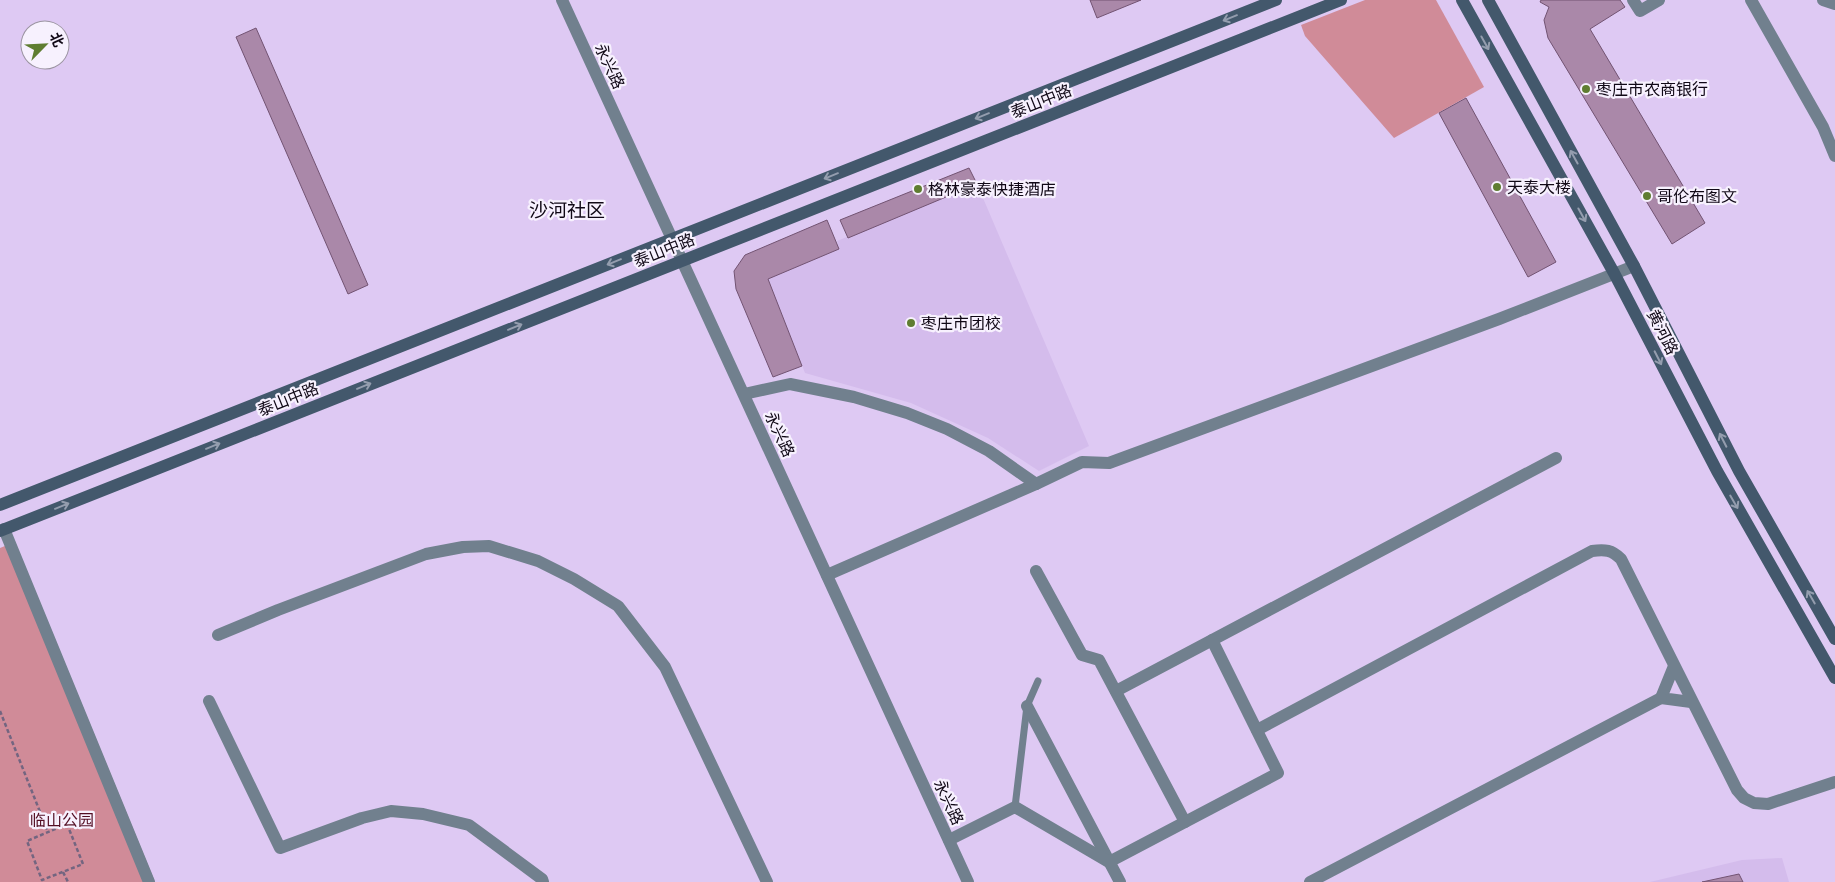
<svg xmlns="http://www.w3.org/2000/svg" width="1835" height="882" font-family="'Fira Sans Condensed','Noto Sans SC',sans-serif">
<style>
.built{fill:#d4bcec}
.green{fill:#d08b98}
.building{fill:#aa88a9;stroke:#725372}
.lines{fill:none;stroke-linecap:round;stroke-linejoin:round}
.path{stroke:#736580;stroke-width:2.5;stroke-dasharray:4 2.5;stroke-linecap:butt}
.service{stroke:#71808e;stroke-width:7}
.minor{stroke:#71808e;stroke-width:12}
.tertiary{stroke:#71808e;stroke-width:12}
.secondary{stroke:#43586c;stroke-width:12}
.oneway{stroke:#949dae}
.poi-dot{fill:#5f7d31;stroke:#f7f1fe;stroke-width:2}
.labels{text-anchor:middle;stroke-width:4.5;stroke-linejoin:round;paint-order:stroke}
.street-label{font-size:16px;fill:#100816;stroke:#f7f1fe}
.poi-label{font-size:16px;fill:#100816;stroke:#f7f1fe;text-anchor:start}
.park-label{font-size:16px;fill:#530f24;stroke:#f7f1fe}
.quarter-label{font-size:19px;fill:#100816;stroke:#f7f1fe}
</style>
<rect width="100%" height="100%" fill="#dec9f3"/>
<g class="built">
<path d="M977 184 1089 446 1039 471 988 438 911 403 805 373 768 279 839 249 837 241Z"/>
<path d="M1782 858 1789 882H1650L1742 860Z"/>
</g>
<g class="green">
<path d="M1365 0H1436L1484 87 1394 138 1305 36 1301 25Z"/>
<path d="M15 542 155 882H0V548Z"/>
</g>
<g class="building">
<path d="M1090 0H1141L1097 18Z"/>
<path d="M1541 0H1620L1625 7 1590 29 1705 223 1672 244 1548 38 1544 20 1549 7 1540 2Z"/>
<path d="M256 28 368 285 348 294 236 37Z"/>
<path d="M1466 98 1556 262 1528 277 1439 113Z"/>
<path d="M969 168 977 184 848 238 840 220Z"/>
<path d="M827 220 839 249 768 279 802 366 773 377 736 289 734 271 745 255Z"/>
<path d="M1739 874 1743 882H1702Z"/>
</g>
<g class="lines">
<g class="path">
<path d="M0 711 48 832"/>
<path d="M67 824 83 864 42 880 27 841Z"/>
<path d="M63 872 68 882"/>
</g>
<path class="service" d="M1015 807 1027 706 1038 681"/>
<g class="minor">
<path d="M1633 0 1640 11 1659 0"/>
<path d="M1751 0 1823 127 1835 156"/>
<path d="M1823 0 1835 4"/>
<path d="M744 394 790 384 854 397 907 413 947 429 989 451 1036 484 827 575"/>
<path d="M1036 484 1082 462 1109 463 1499 319 1634 266"/>
<path d="M4 529 149 882"/>
<path d="M1036 571 1082 655 1099 660 1185 822"/>
<path d="M218 635 278 610 426 554 463 547 489 546 538 561 574 579 618 606 665 667 767 882"/>
<path d="M1674 666 1661 698 1691 702"/>
<path d="M1116 691 1556 458"/>
<path d="M209 701 280 848 362 818 391 811 423 814 469 825 542 879 543 882"/>
<path d="M1027 706 1120 882"/>
<path d="M1257 730 1592 551C1605 549 1612 550 1621 559L1737 790 1744 798 1754 803 1768 804 1835 782"/>
<path d="M949 840 1015 807 1109 862 1278 773 1212 640"/>
<path d="M1310 882 1661 698"/>
</g>
<path class="tertiary" d="M562 0 968 882"/>
<g class="secondary">
<path d="M1462 0 1614 273 1717 471 1835 678"/>
<path d="M1488 0 1634 266 1739 471 1835 639"/>
<path d="M0 505 1276 0"/>
<path d="M0 531 1341 0"/>
</g>
</g>
<defs><path id="oneway-shaft" d="M-6 0H5M1.5-3L5.5 0L1.5 3" fill="none" stroke-width="1.6" stroke-linecap="round" stroke-linejoin="round" transform="scale(1.25)"/></defs>
<g class="oneway">
<use href="#oneway-shaft" transform="translate(1230 18) rotate(158)"/>
<use href="#oneway-shaft" transform="translate(1485 43) rotate(61)"/>
<use href="#oneway-shaft" transform="translate(982 116) rotate(158)"/>
<use href="#oneway-shaft" transform="translate(1574 157) rotate(-119)"/>
<use href="#oneway-shaft" transform="translate(831 176) rotate(158)"/>
<use href="#oneway-shaft" transform="translate(1582 215) rotate(61)"/>
<use href="#oneway-shaft" transform="translate(614 262) rotate(158)"/>
<use href="#oneway-shaft" transform="translate(515 327) rotate(-22)"/>
<use href="#oneway-shaft" transform="translate(1658 358) rotate(63)"/>
<use href="#oneway-shaft" transform="translate(364 386) rotate(-22)"/>
<use href="#oneway-shaft" transform="translate(1723 440) rotate(-117)"/>
<use href="#oneway-shaft" transform="translate(213 446) rotate(-22)"/>
<use href="#oneway-shaft" transform="translate(1734 502) rotate(60)"/>
<use href="#oneway-shaft" transform="translate(62 506) rotate(-22)"/>
<use href="#oneway-shaft" transform="translate(1811 597) rotate(-120)"/>
</g>
<g class="poi-dot">
<circle cx="1586" cy="89" r="5"/>
<circle cx="1497" cy="187" r="5"/>
<circle cx="918" cy="189" r="5"/>
<circle cx="1647" cy="196" r="5"/>
<circle cx="911" cy="323" r="5"/>
</g>
<g class="labels">
<g class="street-label">
<text transform="translate(610 66) rotate(65)" y="6">永兴路</text>
<text transform="translate(1041 101) rotate(-22)" y="6">泰山中路</text>
<text transform="translate(664 250) rotate(-22)" y="6">泰山中路</text>
<text transform="translate(1663 332) rotate(63)" y="6">黄河路</text>
<text transform="translate(288 399) rotate(-22)" y="6">泰山中路</text>
<text transform="translate(780 434) rotate(65)" y="6">永兴路</text>
<text transform="translate(949 802) rotate(65)" y="6">永兴路</text>
</g>
<g class="poi-label">
<text x="1596" y="95">枣庄市农商银行</text>
<text x="1507" y="193">天泰大楼</text>
<text x="928" y="195">格林豪泰快捷酒店</text>
<text x="1657" y="202">哥伦布图文</text>
<text x="921" y="329">枣庄市团校</text>
</g>
<g class="park-label">
<text x="62" y="826">临山公园</text>
</g>
<g class="quarter-label">
<text x="567" y="217">沙河社区</text>
</g>
</g>
<g transform="translate(45 45) rotate(66)"><circle r="24" fill="#f7f1fe" stroke="#9b94a1"/>
<path d="M0-4L9 19L0 12L-9 19Z" fill="#5f7d31"/>
<text y="-8" font-size="14" font-weight="bold" text-anchor="middle" fill="#100816">北</text>
</g>
</svg>
